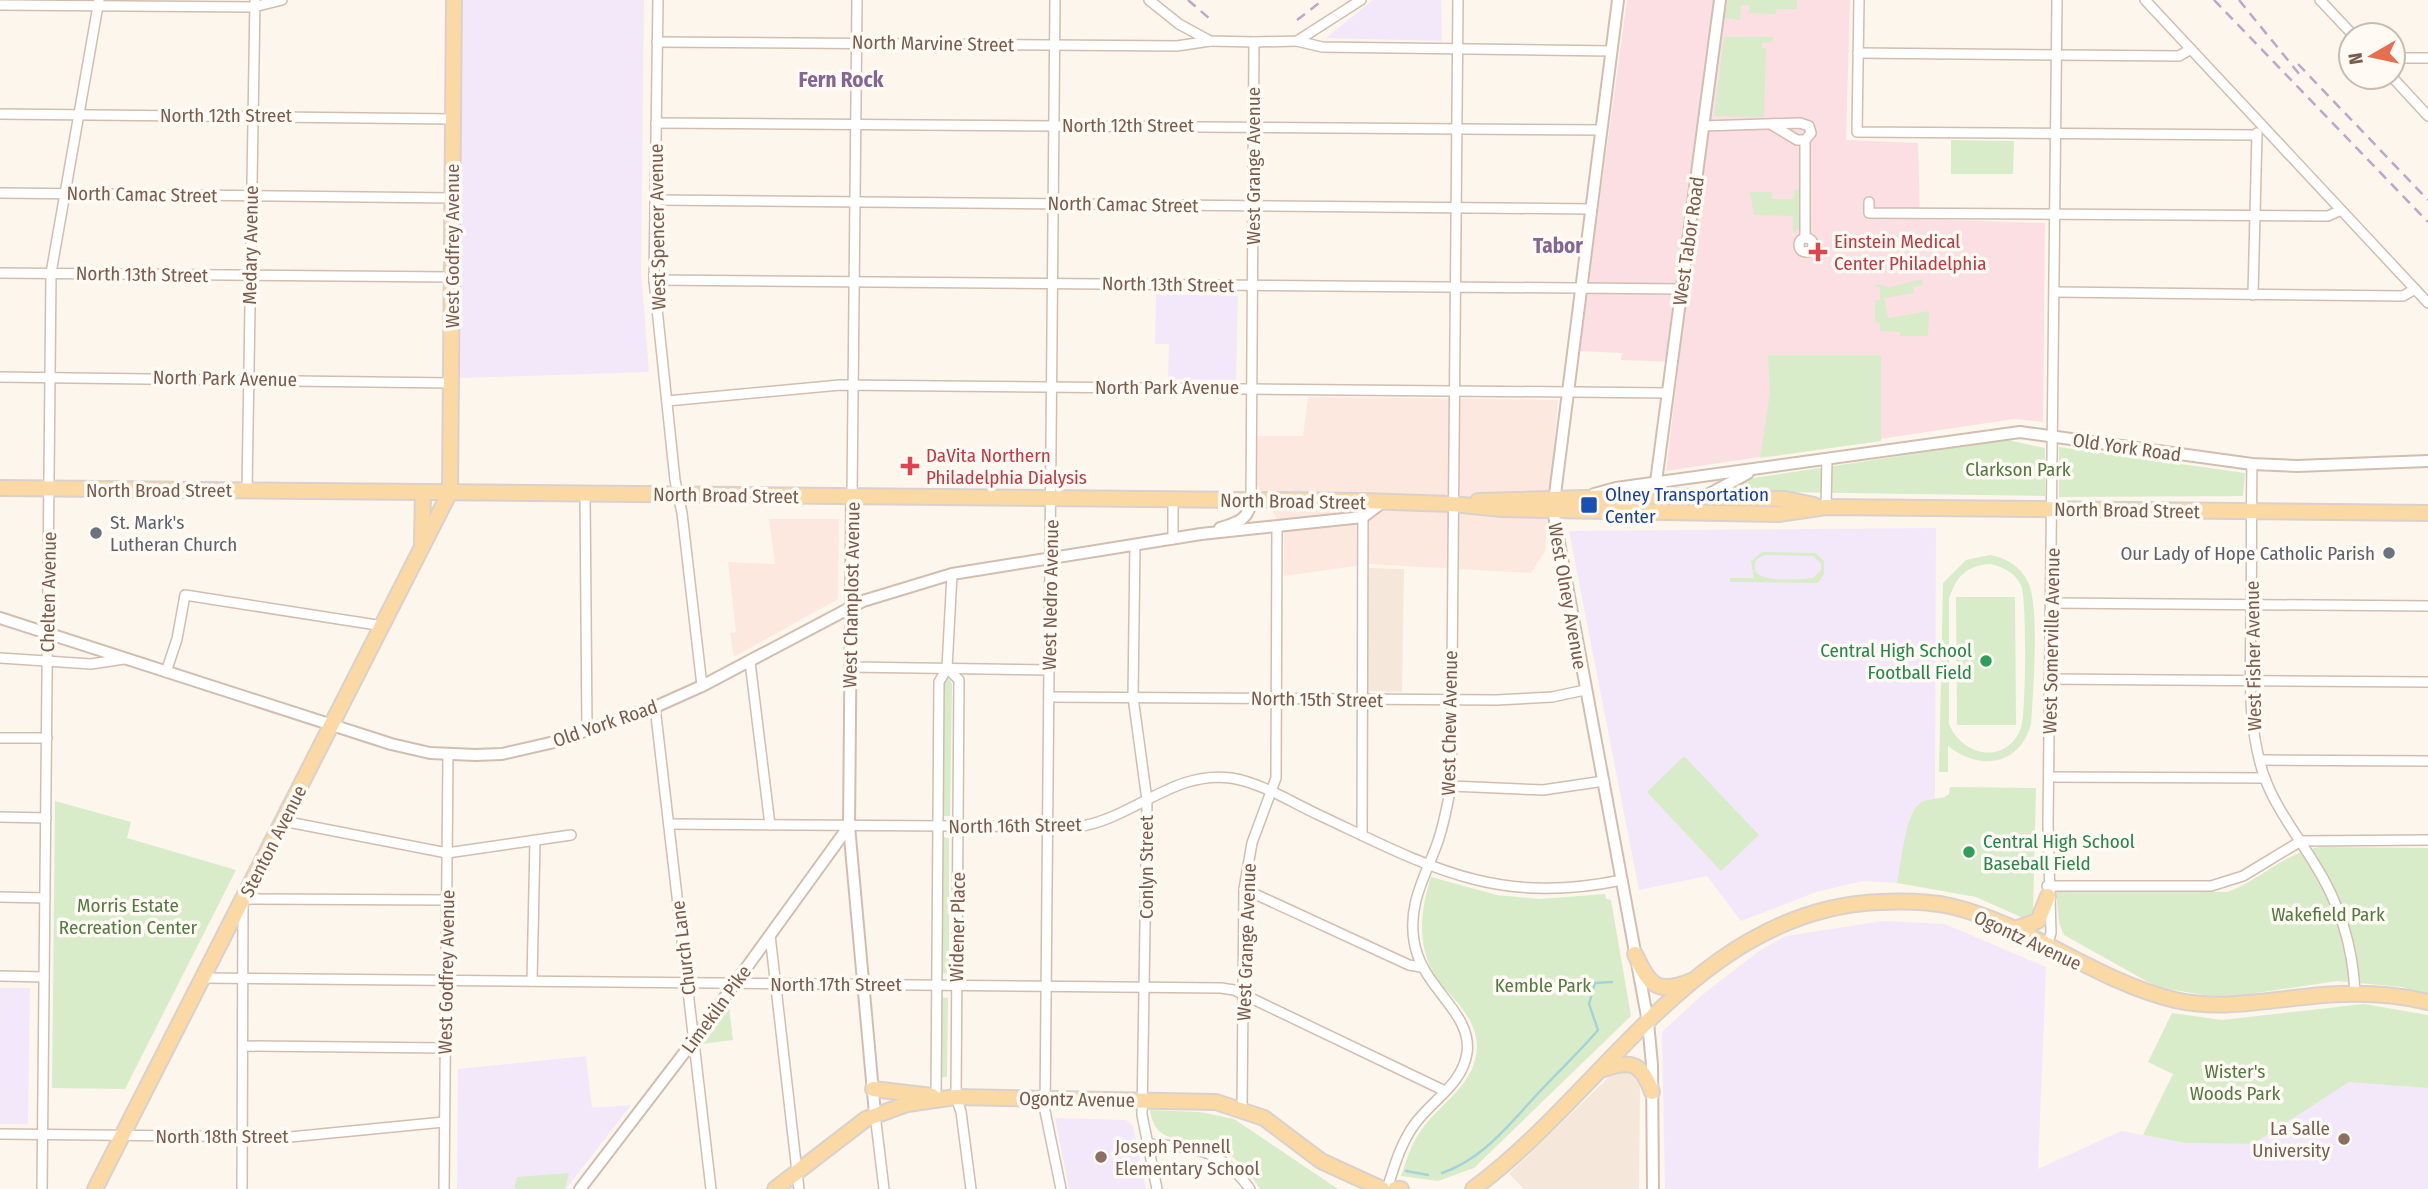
<svg xmlns="http://www.w3.org/2000/svg" width="2428" height="1189" font-family="'Fira Sans Condensed',sans-serif">
<style>
.residential{fill:#f5e8da}
.commercial{fill:#fde8e0}
.education{fill:#f3e8fa}
.medical{fill:#fbdfe3}
.green{fill:#d8ecc9;fill-rule:evenodd}
.lines{fill:none;stroke-linecap:round;stroke-linejoin:round}
.stream{stroke:#a5d3da;stroke-width:2.5}
.minor-casing{stroke:#d1beb0;stroke-width:12}
.tertiary-casing{stroke:#d1beb0;stroke-width:14}
.primary-casing{stroke:#dad1cd;stroke-width:18}
.minor{stroke:#fff;stroke-width:9}
.tertiary{stroke:#fff;stroke-width:10}
.primary{stroke:#fbd9a5;stroke-width:14}
.rail{stroke:#b9a8c9;stroke-width:2.5;stroke-dasharray:10 7;stroke-linecap:butt}
.health-dot{fill:#e0444e;stroke:#fffaf3;stroke-width:2.5}
.transit-dot{fill:#1a4fb4;stroke:#fffaf3;stroke-width:2.5}
.worship-dot{fill:#6b7280;stroke:#fffaf3;stroke-width:2.5}
.leisure-dot{fill:#2e9e5b;stroke:#fffaf3;stroke-width:2.5}
.education-dot{fill:#8d6e63;stroke:#fffaf3;stroke-width:2.5}
.labels{text-anchor:middle;stroke-width:7;stroke-linejoin:round;paint-order:stroke}
.street-label{font-size:19px;fill:#7a5c4d;stroke:#fffaf3}
.health-label{font-size:19px;fill:#be3a42;stroke:#fffaf3;text-anchor:start}
.park-label{font-size:19px;fill:#537a41;stroke:#fffaf3}
.transit-label{font-size:19px;fill:#164399;stroke:#fffaf3;text-anchor:start}
.worship-label{font-size:19px;fill:#5b616d;stroke:#fffaf3;text-anchor:start}
.leisure-label{font-size:19px;fill:#27864d;stroke:#fffaf3;text-anchor:end}
.education-label{font-size:19px;fill:#785e54;stroke:#fffaf3;text-anchor:end}
.neighbourhood-label{font-size:21px;font-weight:bold;fill:#846695;stroke:#fffaf3}
</style>
<rect width="100%" height="100%" fill="#fdf6ec"/>
<g class="residential">
<path d="M1369 568 1404 569 1402 692 1367 691Z"/>
<path d="M1624 1069 1634 1073 1640 1084 1639 1189H1524L1509 1174 1616 1070Z"/>
</g>
<g class="commercial">
<path d="M1308 397 1558 400 1545 551 1531 573 1370 564 1284 576V531L1257 485 1256 436H1303Z"/>
<path d="M769 519H839L838 599 734 657 730 633 736 632 728 562 775 564Z"/>
</g>
<g class="education">
<path d="M463 0H644L641 272 649 372 460 378Z"/>
<path d="M1373 0H1441L1442 41 1326 38Z"/>
<path d="M1156 294 1238 296 1236 380 1168 379 1169 344H1155Z"/>
<path d="M1936 528 1935 800 1930 799 1913 812 1897 883 1863 881 1816 892 1741 921 1707 876 1639 890 1569 531Z"/>
<path d="M1883 921 1945 924 2046 967 2038 1169 2121 1131 2185 1143 2253 1144 2349 1081 2428 1088V1189H1665L1662 1032 1702 995 1759 951 1786 936Z"/>
<path d="M0 988H30L28 1124H0Z"/>
<path d="M586 1056 592 1108 631 1105 566 1189H457L458 1069Z"/>
<path d="M1055 1118 1126 1120 1133 1126 1146 1189H1069Z"/>
</g>
<path class="medical" d="M1627 0H1850L1846 140 1918 143 1920 219 2045 223 2043 422 2014 419 1666 471 1679 362 1621 360 1622 353 1579 351Z"/>
<g class="green">
<path d="M1728 0H1797V9H1776V14L1749 13V5H1741L1740 20 1725 18Z"/>
<path d="M1724 37H1773V42L1762 43V48H1766L1764 117 1714 116Z"/>
<path d="M1951 140 2014 141 2013 174H1951Z"/>
<path d="M1803 189 1802 225 1793 234V216L1754 215 1750 192H1772V199H1794V190Z"/>
<path d="M1922 279 1923 285 1913 287 1914 293 1884 298 1888 318 1929 311 1928 336H1900V332L1880 331V323L1875 322V301L1880 300V287H1876V284L1890 287Z"/>
<path d="M1768 355H1881V441L1760 458 1770 393Z"/>
<path d="M2007 440 2045 448V496L1721 491 1739 480Z"/>
<path d="M2059 447 2245 473 2243 496 2059 497Z"/>
<path d="M1762 552 1816 553 1824 561V574L1818 583 1730 582V578H1754L1751 561ZM1765 555 1813 556 1821 563V570L1813 578C1799 579 1743 586 1757 559Z"/>
<path d="M1990 555C2007 558 2020 566 2028 582 2040 606 2033 694 2031 724 2020 766 1979 771 1948 746V772H1939L1943 583 1966 560ZM1991 564C2003 567 2015 573 2021 585 2027 597 2026 714 2021 728 2006 766 1962 756 1949 724V599C1956 577 1966 565 1991 564Z"/>
<path d="M1956 597H2015L2016 725H1957Z"/>
<path d="M948 676 952 684 950 816H943L944 683Z"/>
<path d="M1684 756 1759 835 1721 871 1647 792Z"/>
<path d="M1950 787 2036 788 2033 914 2023 918 1976 897 1897 883C1901 865 1905 815 1919 804 1928 796 1940 802 1949 794Z"/>
<path d="M55 801 131 822 127 838 236 870 125 1089 52 1088Z"/>
<path d="M942 837 949 838V974L942 973Z"/>
<path d="M2320 847 2428 848V995L2402 987 2337 981 2237 996 2203 995 2157 987 2064 935 2059 923 2056 891 2228 892C2264 878 2280 855 2320 847Z"/>
<path d="M1431 877 1497 895 1540 899 1605 894 1606 899 1611 900 1631 1016 1474 1168 1438 1181 1401 1176C1406 1162 1411 1144 1420 1132 1439 1103 1477 1085 1477 1045 1476 1023 1461 1006 1447 991 1416 958 1418 917 1431 877Z"/>
<path d="M941 997 948 998 947 1077H940Z"/>
<path d="M2364 1004 2428 1015V1088L2349 1082 2253 1144 2185 1143 2143 1135 2173 1074 2148 1062 2172 1013 2222 1020Z"/>
<path d="M729 1007 733 1040 702 1044Z"/>
<path d="M1150 1110 1200 1112 1234 1119 1338 1189H1260C1248 1170 1234 1154 1213 1146 1185 1135 1155 1147 1150 1110Z"/>
<path d="M569 1173 565 1189H514L517 1177Z"/>
</g>
<g class="lines">
<g class="stream">
<path d="M1406 1171 1428 1175"/>
<path d="M1442 1173C1486 1158 1513 1119 1545 1086 1563 1067 1581 1050 1598 1030L1589 1004 1595 983 1612 982"/>
</g>
<defs>
<g id="minor">
<path d="M658 0 654 280 675 480 682 513 702 686"/>
<path d="M1055 0 1045 1111 1061 1189"/>
<path d="M1149 0 1179 24 1210 41 1254 42 1297 41 1361 0"/>
<path d="M1859 0 1857 132 2255 135"/>
<path d="M2145 0 2428 303"/>
<path d="M2320 0 2353 35"/>
<path d="M0 5 254 7 282 0"/>
<path d="M1297 41 1322 47 1611 51"/>
<path d="M657 42 1177 46 1210 41"/>
<path d="M1858 53 2179 56 2191 49"/>
<path d="M2393 58H2428"/>
<path d="M2392 77 2428 116"/>
<path d="M0 114 453 119"/>
<path d="M656 123 1601 130"/>
<path d="M1703 126 1800 123 1809 126 1811 133 1805 140H1797L1772 125"/>
<path d="M0 193 452 198"/>
<path d="M655 200 1591 209"/>
<path d="M1869 202V213L2328 216 2341 210"/>
<path d="M1805 238V140"/>
<circle cx="1806" cy="245" r="7"/>
<path d="M0 273 452 277"/>
<path d="M654 280 1681 289"/>
<path d="M2055 292 2403 296 2415 289"/>
<path d="M2253 295 2257 133"/>
<path d="M0 377 451 383"/>
<path d="M667 401 840 385 1668 393"/>
<path d="M2252 464C2251 514 2252 563 2251 613 2251 668 2246 722 2264 776 2275 807 2297 835 2314 863 2339 902 2353 946 2355 993"/>
<path d="M247 490 255 0"/>
<path d="M585 494 587 730"/>
<path d="M852 496 857 0"/>
<path d="M1251 500 1254 42"/>
<path d="M1826 507 1827 459"/>
<path d="M1173 539V499"/>
<path d="M1135 545 1133 697 1147 800 1142 1115 1157 1189"/>
<path d="M2050 603 2428 606"/>
<path d="M0 658 91 664 124 659"/>
<path d="M750 662 770 825"/>
<path d="M850 667 1049 670"/>
<path d="M947 668 959 680 956 1097 961 1112 971 1189"/>
<path d="M166 672 177 639 185 595 383 626"/>
<path d="M2049 679 2428 682"/>
<path d="M1049 697 1496 700 1552 697 1585 690"/>
<path d="M655 707 711 1189"/>
<path d="M0 738H47"/>
<path d="M2260 760 2428 761"/>
<path d="M2049 777 2265 778"/>
<path d="M1451 786 1543 790 1604 781"/>
<path d="M0 817 46 818"/>
<path d="M283 821 447 853 571 835"/>
<path d="M669 824 1077 827C1133 819 1173 770 1231 778 1262 783 1291 802 1319 815 1430 867 1495 906 1622 880"/>
<path d="M1362 835 1363 501"/>
<path d="M2047 886H2211L2243 876 2301 841 2428 840"/>
<path d="M1244 889 1409 965 1421 967"/>
<path d="M0 897 45 898"/>
<path d="M770 935 799 1189"/>
<path d="M2047 946 2051 933 2048 824 2057 0"/>
<path d="M0 976 44 977"/>
<path d="M204 978 1221 988 1234 990 1445 1091"/>
<path d="M532 981 535 841"/>
<path d="M243 1046 445 1048"/>
<path d="M936 1098 939 682 947 668 952 574"/>
<path d="M1242 1109 1244 889 1252 843 1276 778 1277 528"/>
<path d="M875 1114 884 1189"/>
<path d="M0 1134 290 1137 444 1122"/>
<path d="M1148 1144C1195 1148 1220 1148 1250 1189"/>
<path d="M42 1189 51 273 99 0"/>
<path d="M242 1189 243 899 447 900"/>
<path d="M444 1189 448 755"/>
<path d="M1387 1189C1394 1167 1400 1145 1414 1125 1432 1100 1462 1085 1467 1053 1473 1012 1421 988 1414 941 1408 903 1425 877 1437 844 1444 825 1447 806 1451 786L1458 0"/>
</g>
<g id="tertiary">
<path d="M1618 0 1553 510 1648 1022 1652 1065 1653 1189"/>
<path d="M1656 482 1720 0"/>
<path d="M1594 494 1616 488 2020 432 2252 464 2297 466 2428 461"/>
<path d="M852 496 849 826 875 1114"/>
<path d="M1704 497 1748 473"/>
<path d="M1220 528C1237 523 1249 520 1251 500"/>
<path d="M0 618 391 744 430 753 475 755 502 754 550 743 655 707 702 686 863 601 952 574 1201 534 1363 517 1383 502"/>
<path d="M580 1189 694 1040 849 826"/>
</g>
<g id="primary">
<path d="M0 488 1363 501 1452 504 1502 509 1778 514 1826 507 2428 513"/>
<path d="M1478 501 1655 496 1785 499 1814 505"/>
<path d="M422 543 423 492"/>
<path d="M2012 930 2038 921 2048 896"/>
<path d="M1635 954C1649 985 1657 995 1691 981"/>
<path d="M1604 1069C1632 1059 1642 1064 1652 1092"/>
<path d="M873 1089 932 1096"/>
<path d="M95 1189 450 492 454 0"/>
<path d="M775 1189 866 1119 907 1104 956 1097 1216 1102 1264 1118 1321 1161 1382 1189"/>
<path d="M1395 1189H1401"/>
<path d="M1473 1189C1606 1091 1698 909 1880 902 1903 901 1927 901 1950 906 2029 924 2095 981 2175 1000 2218 1010 2261 1001 2304 997 2346 992 2387 992 2428 1002"/>
</g>
</defs>
<use href="#minor" class="minor-casing"/>
<use href="#tertiary" class="tertiary-casing"/>
<use href="#primary" class="primary-casing"/>
<use href="#minor" class="minor"/>
<use href="#tertiary" class="tertiary"/>
<use href="#primary" class="primary"/>
<g class="rail">
<path d="M1188 0 1210 19"/>
<path d="M2214 0 2428 222"/>
<path d="M2239 0 2300 75"/>
<path d="M1297 20 1323 0"/>
<path d="M2298 64 2428 200"/>
</g>
</g>
<g class="health-dot">
<path d="M1814.5 241.5h7v7h7v7h-7v7h-7v-7h-7v-7h7z"/>
<path d="M906.5 455.5h7v7h7v7h-7v7h-7v-7h-7v-7h7z"/>
</g>
<rect class="transit-dot" x="1580" y="496" width="18" height="18" rx="3.5"/>
<g class="worship-dot">
<circle cx="96" cy="533" r="7"/>
<circle cx="2389" cy="553" r="7"/>
</g>
<g class="leisure-dot">
<circle cx="1986" cy="661" r="7"/>
<circle cx="1969" cy="852" r="7"/>
</g>
<g class="education-dot">
<circle cx="2344" cy="1139" r="7"/>
<circle cx="1101" cy="1157" r="7"/>
</g>
<g class="labels">
<g class="street-label">
<text transform="translate(933 43) rotate(1)" y="7">North Marvine Street</text>
<text x="226" y="122">North 12th Street</text>
<text x="1128" y="132">North 12th Street</text>
<text transform="translate(1253 166) rotate(-90)" y="7">West Grange Avenue</text>
<text transform="translate(142 194) rotate(1)" y="7">North Camac Street</text>
<text transform="translate(1123 204) rotate(1)" y="7">North Camac Street</text>
<text transform="translate(657 227) rotate(-91)" y="7">West Spencer Avenue</text>
<text transform="translate(1688 241) rotate(-82)" y="7">West Tabor Road</text>
<text transform="translate(250 245) rotate(-89)" y="7">Medary Avenue</text>
<text transform="translate(452 246) rotate(-90)" y="7">West Godfrey Avenue</text>
<text transform="translate(142 274) rotate(1)" y="7">North 13th Street</text>
<text transform="translate(1168 284) rotate(1)" y="7">North 13th Street</text>
<text transform="translate(225 378) rotate(1)" y="7">North Park Avenue</text>
<text x="1167" y="394">North Park Avenue</text>
<text transform="translate(2127 447) rotate(8)" y="7">Old York Road</text>
<text x="159" y="497">North Broad Street</text>
<text transform="translate(726 495) rotate(1)" y="7">North Broad Street</text>
<text transform="translate(1293 501) rotate(1)" y="7">North Broad Street</text>
<text transform="translate(2127 510) rotate(1)" y="7">North Broad Street</text>
<text transform="translate(48 592) rotate(-89)" y="7">Chelten Avenue</text>
<text transform="translate(851 595) rotate(-89)" y="7">West Champlost Avenue</text>
<text transform="translate(1050 595) rotate(-89)" y="7">West Nedro Avenue</text>
<text transform="translate(1568 596) rotate(80)" y="7">West Olney Avenue</text>
<text transform="translate(2051 641) rotate(-89)" y="7">West Somerville Avenue</text>
<text transform="translate(2253 656) rotate(-91)" y="7">West Fisher Avenue</text>
<text transform="translate(1317 699) rotate(1)" y="7">North 15th Street</text>
<text transform="translate(605 723) rotate(-19)" y="7">Old York Road</text>
<text transform="translate(1449 723) rotate(-89)" y="7">West Chew Avenue</text>
<text transform="translate(1015 825) rotate(-1)" y="7">North 16th Street</text>
<text transform="translate(273 841) rotate(-63)" y="7">Stenton Avenue</text>
<text transform="translate(1146 867) rotate(-90)" y="7">Conlyn Street</text>
<text transform="translate(957 927) rotate(-89)" y="7">Widener Place</text>
<text transform="translate(2028 940) rotate(25)" y="7">Ogontz Avenue</text>
<text transform="translate(1246 942) rotate(-88)" y="7">West Grange Avenue</text>
<text transform="translate(683 948) rotate(-97)" y="7">Church Lane</text>
<text transform="translate(446 972) rotate(-89)" y="7">West Godfrey Avenue</text>
<text x="836" y="991">North 17th Street</text>
<text transform="translate(716 1009) rotate(-54)" y="7">Limekiln Pike</text>
<text transform="translate(1077 1099) rotate(1)" y="7">Ogontz Avenue</text>
<text x="222" y="1143">North 18th Street</text>
</g>
<g class="health-label">
<text x="1834" y="248">Einstein Medical<tspan x="1834" dy="22">Center Philadelphia</tspan></text>
<text x="926" y="462">DaVita Northern<tspan x="926" dy="22">Philadelphia Dialysis</tspan></text>
</g>
<g class="park-label">
<text x="2018" y="476">Clarkson Park</text>
<text x="128" y="912">Morris Estate<tspan x="128" dy="22">Recreation Center</tspan></text>
<text x="2328" y="921">Wakefield Park</text>
<text x="1543" y="992">Kemble Park</text>
<text x="2235" y="1078">Wister's<tspan x="2235" dy="22">Woods Park</tspan></text>
</g>
<g class="transit-label">
<text x="1605" y="501">Olney Transportation<tspan x="1605" dy="22">Center</tspan></text>
</g>
<g class="worship-label">
<text x="110" y="529">St. Mark's<tspan x="110" dy="22">Lutheran Church</tspan></text>
<text x="2375" y="560" text-anchor="end">Our Lady of Hope Catholic Parish</text>
</g>
<g class="leisure-label">
<text x="1972" y="657">Central High School<tspan x="1972" dy="22">Football Field</tspan></text>
<text x="1983" y="848" text-anchor="start">Central High School<tspan x="1983" dy="22">Baseball Field</tspan></text>
</g>
<g class="education-label">
<text x="2330" y="1135">La Salle<tspan x="2330" dy="22">University</tspan></text>
<text x="1115" y="1153" text-anchor="start">Joseph Pennell<tspan x="1115" dy="22">Elementary School</tspan></text>
</g>
<g class="neighbourhood-label">
<text x="841" y="87">Fern Rock</text>
<text x="1558" y="253">Tabor</text>
</g>
</g>
<g transform="translate(2372 56) rotate(261)"><circle r="33" fill="#fffaf3" stroke="#cabbb1" stroke-width="2"/>
<path d="M0-5L12 26L0 18L-12 26Z" fill="#e76f51"/>
<text y="-10" font-size="19" font-weight="bold" text-anchor="middle" fill="#7a5c4d">N</text>
</g>
</svg>
